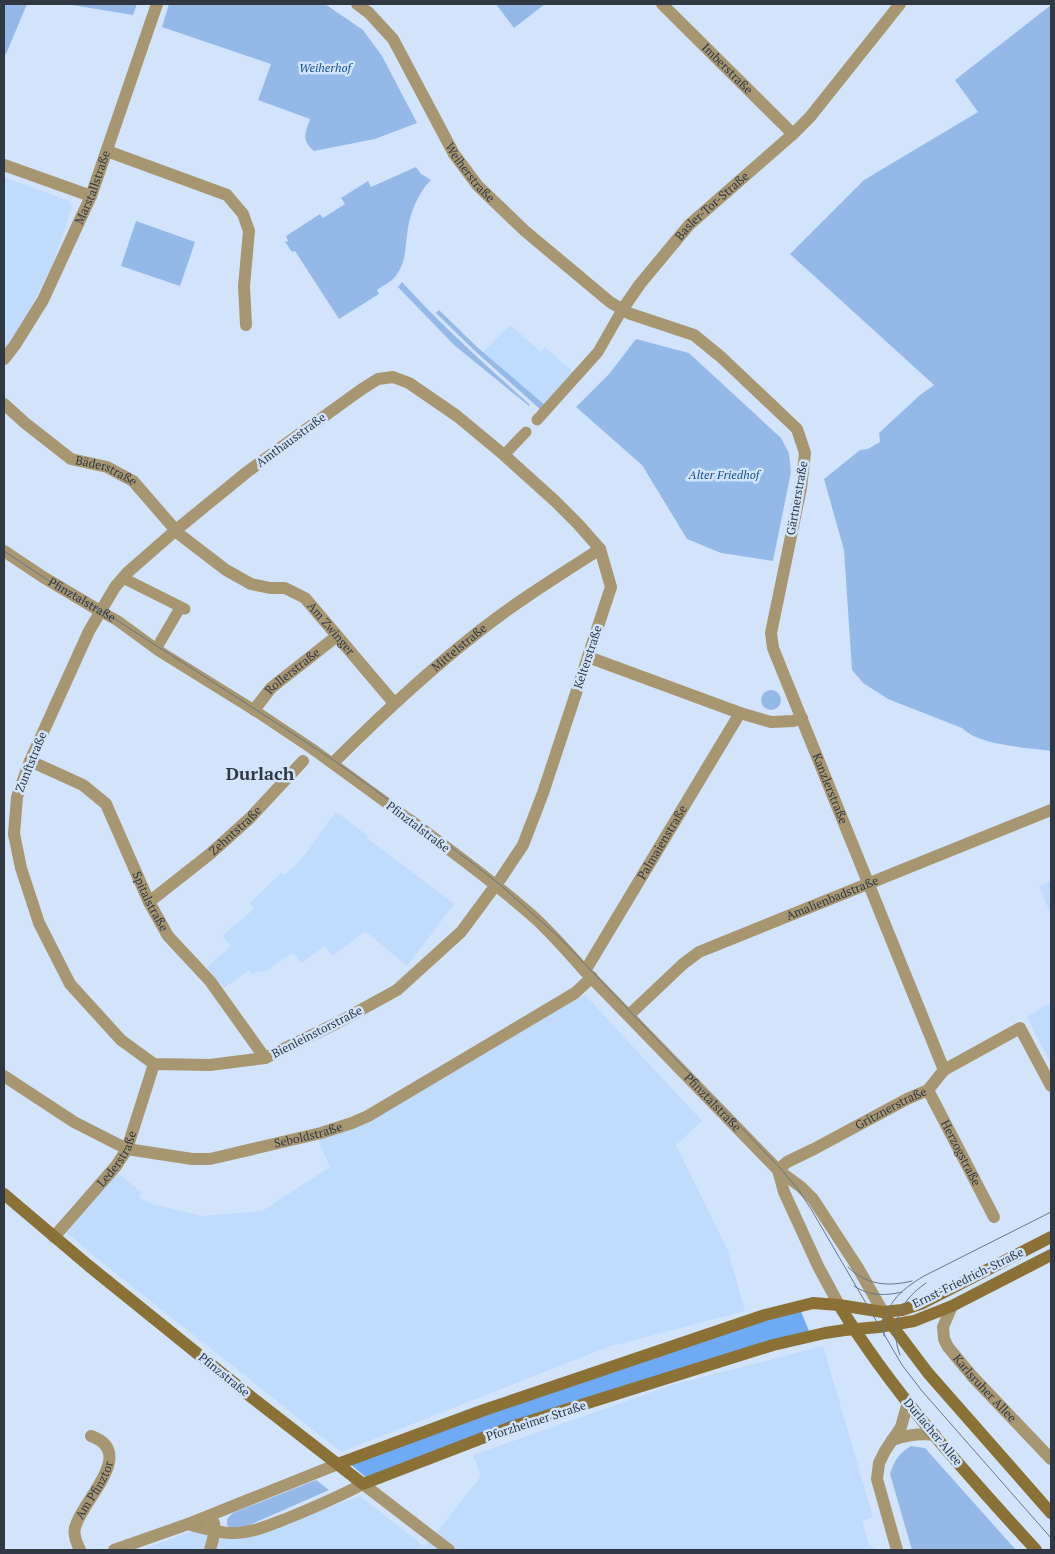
<svg xmlns="http://www.w3.org/2000/svg" width="1055" height="1554" font-family="'PT Serif',serif">
<style>
.built{fill:#bfdbfe}
.green{fill:#94b9e9}
.forest{fill:#6fabf5}
.lines{fill:none;stroke-linecap:round;stroke-linejoin:round}
.pedestrian{stroke:#a89670;stroke-width:11}
.minor{stroke:#a89670;stroke-width:12}
.tertiary{stroke:#a89670;stroke-width:12}
.secondary{stroke:#8b7135;stroke-width:12}
.tram{stroke:#697585;stroke-width:1}
.labels{text-anchor:middle;stroke-width:5;stroke-linejoin:round;paint-order:stroke}
.park-label{font-size:12px;font-style:italic;fill:#134f91;stroke:#d2e4fc}
.street-label{font-size:12px;fill:#2f3843;stroke:#d2e4fc}
.district-label{font-size:18px;font-weight:bold;fill:#2f3843;stroke:#d2e4fc}
</style>
<rect width="100%" height="100%" fill="#d2e4fc"/>
<g class="built">
<path d="M4 177 69 201 72 208 52 265 30 310 12 339 4 350Z"/>
<path d="M510 325 541 352 545 347 574 373 545 405 483 352Z"/>
<path d="M336 812 368 836 367 838 454 904 407 966 365 931 333 956 325 946 301 963 293 953 264 972 258 971 252 974 249 970 224 988 207 967 231 946 222 936 254 909 250 903 281 873 284 875 301 860Z"/>
<path d="M1051 881V915L1039 886Z"/>
<path d="M585 995 702 1121 676 1145 728 1251 745 1311 608 1347 341 1452 94 1256 65 1231 118 1173 141 1192 139 1198 152 1204 202 1216 262 1211 330 1167 318 1140 330 1135 357 1128 425 1087Z"/>
<path d="M1051 1002V1065L1027 1017Z"/>
<path d="M823 1346 873 1517 862 1521 869 1545 878 1550H141L195 1530 264 1531 360 1496 425 1547 481 1476 473 1455 675 1384Z"/>
</g>
<g class="green">
<path d="M4 4H27L6 54 4 56Z"/>
<path d="M66 4H137L133 15Z"/>
<path d="M169 4H325L363 30 382 56 417 123 375 139 314 151C301 140 305 134 310 119L258 100 271 64 162 27Z"/>
<path d="M496 4H545L514 28Z"/>
<path d="M1051 5V751C1026 747 980 746 962 728L888 699 863 683 852 670 844 550 824 479 860 450 868 449 880 442 879 433 920 395 934 385 790 254 864 180 978 112 955 80Z"/>
<path d="M416 167 421 174 431 180C418 193 411 211 408 228 405 246 407 265 393 279 389 283 382 286 377 290L379 294 339 319 295 251 292 252 285 242 288 241 286 236 320 214 323 218 345 204 341 198 368 181 371 187Z"/>
<path d="M136 221 195 242 180 286 121 266Z"/>
<path d="M402 282C442 326 486 365 530 405L529 406 454 345 398 287Z"/>
<path d="M439 310 477 347 545 405 541 410 476 352 436 313Z"/>
<path d="M636 339 689 353 781 438 789 453 791 472 773 561 721 553 687 539 642 465 576 407 609 374Z"/>
<circle cx="771" cy="700" r="10"/>
<path d="M911 1446 925 1448 1016 1550H912L890 1474C894 1461 899 1453 911 1446Z"/>
<path d="M316 1480 329 1490 245 1527H229L227 1525V1519L233 1513Z"/>
</g>
<path class="forest" d="M800 1309 809 1331 368 1479 349 1463 466 1420Z"/>
<g class="lines">
<g class="pedestrian">
<path d="M537 420 598 352 622 310"/>
<path d="M504 455 526 432"/>
<path d="M123 578 185 609"/>
<path d="M100 611 118 621 159 651 254 710 311 748 410 820"/>
<path d="M156 649 180 608"/>
</g>
<g class="minor">
<path id="s1" d="M357 4 369 13 393 39 454 154 478 186 525 231 610 302 628 313 694 335 721 357 797 429 805 453 801 488 771 633 773 648 944 1070"/>
<path id="s2" d="M662 4 793 134"/>
<path d="M107 151 227 195 243 214 249 231 244 286 246 325"/>
<path d="M4 165 91 196"/>
<path id="s3" d="M622 310 640 284 689 225 793 134 810 117 900 4"/>
<path id="s4" d="M4 359 15 345 43 300 91 196 157 4"/>
<path d="M393 377 409 383 457 416 504 455 555 501 578 524 600 549 611 587 543 793 523 845 501 878 461 932 397 990 337 1023 265 1058 210 1065 154 1064 121 1040 70 984 39 923 21 868 14 834 17 797 30 761 89 631 115 587 128 572 176 530 247 472 362 389 378 379Z"/>
<path id="s5" d="M4 404 25 423 71 459 107 467 133 481 179 534 226 570 251 584 270 588H285L305 598 394 703"/>
<path d="M4 551 43 577 100 611"/>
<path d="M588 657 740 713 771 722 793 721 802 718"/>
<path id="s6" d="M254 710 271 688 337 636"/>
<path id="s7" d="M30 761 83 785 106 804 149 902 168 936 210 981 265 1058"/>
<path id="s8" d="M333 763C378 718 426 673 477 633 516 602 558 576 600 549"/>
<path id="s9" d="M410 820C452 852 496 883 536 919 553 935 568 952 583 969L778 1170 801 1187 813 1199 858 1268 883 1312"/>
<path id="s10" d="M149 902 210 854 250 818 303 761"/>
<path id="s11" d="M585 971 740 713"/>
<path id="s12" d="M629 1015 683 964 699 952 1051 810"/>
<path id="s13" d="M4 1076 74 1122 127 1149 192 1159H210L321 1133 352 1123 368 1116 575 993 592 977"/>
<path id="s14" d="M928 1090 994 1217"/>
<path id="s15" d="M778 1170 787 1162 814 1149 907 1099 928 1090 944 1070 1020 1028 1051 1086"/>
<path d="M778 1170 784 1192 818 1266 839 1305"/>
<path id="s16" d="M54 1237 116 1166 127 1149 154 1064"/>
<path id="s17" d="M952 1306 943 1327 944 1339 948 1347 972 1376 1051 1459"/>
<path d="M892 1440C907 1435 919 1433 935 1435"/>
<path d="M188 1524C202 1528 215 1532 230 1533 252 1534 272 1524 293 1516 317 1506 340 1496 363 1484"/>
<path id="s18" d="M80 1550C77 1544 73 1535 75 1528 81 1501 138 1453 91 1436"/>
<path d="M114 1550 188 1524 338 1464"/>
<path d="M210 1550 215 1531 214 1523"/>
<path d="M897 1550 877 1479 879 1463 885 1451 901 1427 908 1402"/>
</g>
<path class="tertiary" d="M363 1484 449 1550"/>
<g class="secondary">
<path d="M4 1194 89 1266 250 1396 363 1484 511 1427 773 1345 825 1333 845 1330 879 1327 914 1321 952 1306 1051 1255"/>
<path d="M839 1305C894 1395 966 1473 1036 1550"/>
<path d="M888 1320 928 1373 1051 1513"/>
<path d="M338 1464 484 1410 765 1315 813 1303 839 1305 883 1312 902 1310 923 1303 1051 1237"/>
</g>
<g class="tram">
<path id="s19" d="M4 551 43 577 118 621 227 691 335 761 412 817 498 883 560 938 780 1168 798 1189 811 1209 902 1365 922 1391 1051 1538"/>
<path d="M848 1267C866 1285 888 1287 912 1281"/>
<path d="M854 1286C869 1296 885 1296 902 1292"/>
<path d="M884 1336C883 1305 899 1291 924 1276L1051 1212"/>
<path d="M900 1355C888 1324 901 1300 926 1283"/>
</g>
</g>
<g class="labels">
<g class="park-label">
<text x="325" y="72">Weiherhof</text>
<text x="724" y="479">Alter Friedhof</text>
</g>
<g class="street-label">
<text dy="4" stroke="none"><textPath href="#s2" startOffset="92">Imberstraße</textPath></text>
<text dy="4" stroke="none"><textPath href="#s1" startOffset="205">Weiherstraße</textPath></text>
<text dy="4" stroke="none"><textPath href="#s4" startOffset="194">Marstallstraße</textPath></text>
<text dy="4" stroke="none"><textPath href="#s3" startOffset="138">Basler-Tor-Straße</textPath></text>
<text transform="translate(291 440) rotate(-36)" y="4">Amthausstraße</text>
<text dy="4" stroke="none"><textPath href="#s5" startOffset="124">Bäderstraße</textPath></text>
<text transform="translate(797 498) rotate(-80)" y="4">Gärtnerstraße</text>
<text dy="4" stroke="none"><textPath href="#s19" startOffset="92">Pfinztalstraße</textPath></text>
<text dy="4" stroke="none"><textPath href="#s5" startOffset="408">Am Zwinger</textPath></text>
<text dy="4" stroke="none"><textPath href="#s8" startOffset="171">Mittelstraße</textPath></text>
<text transform="translate(588 657) rotate(-72)" y="4">Kelterstraße</text>
<text dy="4" stroke="none"><textPath href="#s6" startOffset="55">Rollerstraße</textPath></text>
<text transform="translate(31 762) rotate(-68)" y="4">Zunftstraße</text>
<text dy="4" stroke="none"><textPath href="#s1" startOffset="1002">Kanzlerstraße</textPath></text>
<text transform="translate(418 827) rotate(37)" y="4">Pfinztalstraße</text>
<text dy="4" stroke="none"><textPath href="#s10" startOffset="112">Zehntstraße</textPath></text>
<text dy="4" stroke="none"><textPath href="#s11" startOffset="150">Palmaienstraße</textPath></text>
<text dy="4" stroke="none"><textPath href="#s12" startOffset="238">Amalienbadstraße</textPath></text>
<text dy="4" stroke="none"><textPath href="#s7" startOffset="195">Spitalstraße</textPath></text>
<text transform="translate(317 1032) rotate(-27)" y="4">Bienleinstorstraße</text>
<text dy="4" stroke="none"><textPath href="#s9" startOffset="415">Pfinztalstraße</textPath></text>
<text dy="4" stroke="none"><textPath href="#s15" startOffset="129">Gritznerstraße</textPath></text>
<text dy="4" stroke="none"><textPath href="#s13" startOffset="328">Seboldstraße</textPath></text>
<text dy="4" stroke="none"><textPath href="#s14" startOffset="71">Herzogstraße</textPath></text>
<text dy="4" stroke="none"><textPath href="#s16" startOffset="101">Lederstraße</textPath></text>
<text transform="translate(968 1278) rotate(-26)" y="4">Ernst-Friedrich-Straße</text>
<text transform="translate(224 1375) rotate(39)" y="4">Pfinzstraße</text>
<text dy="4" stroke="none"><textPath href="#s17" startOffset="99">Karlsruher Allee</textPath></text>
<text transform="translate(536 1421) rotate(-18)" y="4">Pforzheimer Straße</text>
<text transform="translate(933 1432) rotate(50)" y="4">Durlacher Allee</text>
<text dy="4" stroke="none"><textPath href="#s18" startOffset="66">Am Pfinztor</textPath></text>
</g>
<g class="district-label">
<text x="260" y="780">Durlach</text>
</g>
</g>
<rect width="1055" height="1554" fill="none" stroke="#2f3843" stroke-width="10"/>
</svg>
